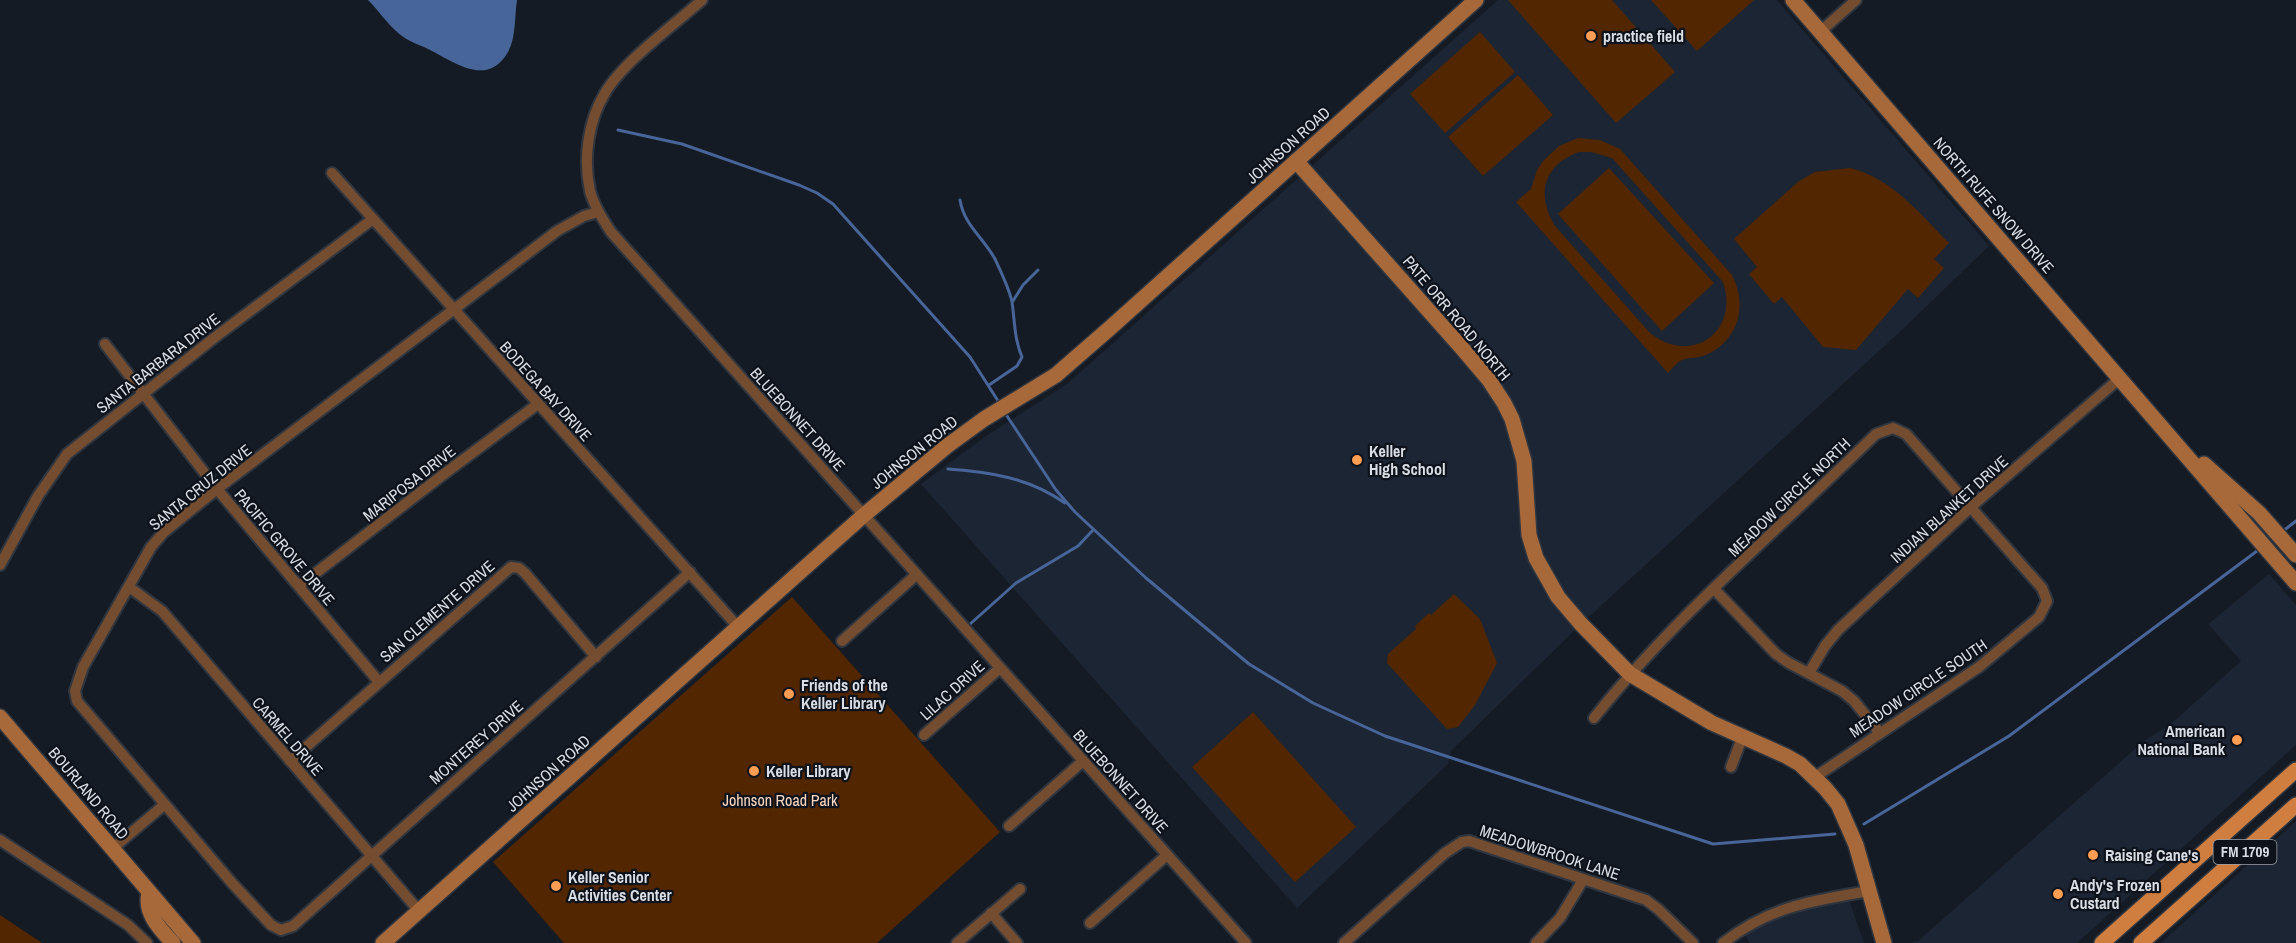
<svg xmlns="http://www.w3.org/2000/svg" width="2296" height="943" font-family="'Archivo Narrow',sans-serif">
<style>
.built{fill:#1c2533}
.green{fill:#512600;fill-rule:evenodd}
.water{fill:#486599}
.lines{fill:none;stroke-linecap:round;stroke-linejoin:round}
.stream{stroke:#486599;stroke-width:3}
.street-casing{stroke:#30363f;stroke-width:14}
.secondary-casing{stroke:#30363f;stroke-width:18}
.primary-casing{stroke:#30363f;stroke-width:18}
.street{stroke:#744d31;stroke-width:10}
.secondary{stroke:#a8693a;stroke-width:15}
.primary{stroke:#d07e3f;stroke-width:15}
.poi-dot{fill:#fc9d54;stroke:#0d121b;stroke-width:2}
.labels{text-anchor:middle;stroke-width:4.5;stroke-linejoin:round;paint-order:stroke}
.shield{fill:#0d121b;stroke:#9ca0a8;stroke-width:1.5}
.shield-label{font-size:15px;font-weight:bold;fill:#d9dde4}
.poi-label{font-size:16px;font-weight:bold;fill:#d9dde4;stroke:#0d121b;text-anchor:start}
.street-label{font-size:16px;fill:#d9dde4;stroke:#0d121b}
.park-label{font-size:16px;fill:#f8d6c0;stroke:#0d121b}
</style>
<rect width="100%" height="100%" fill="#151b24"/>
<g class="built">
<path d="M1498 0H1777L1989 246 1903 329 1581 624 1451 751 1448 764 1297 908 921 484 986 436 1067 384Z"/>
<path d="M2269 574 2296 605V745L2077 943H1910L1918 941 2144 741 2172 723 2241 661 2208 624Z"/>
<path d="M2296 821V943H2161Z"/>
<path d="M1849 900 1864 943H1750L1744 934 1762 924 1792 911Z"/>
</g>
<g class="green">
<path d="M1508 0H1612L1675 72 1616 123Z"/>
<path d="M1651 0H1754L1697 51Z"/>
<path d="M1480 32 1515 72 1445 133 1410 94Z"/>
<path d="M1518 75 1553 115 1483 176 1448 137Z"/>
<path d="M1578 138 1600 140 1620 149 1732 275C1747 304 1740 337 1710 353 1699 359 1690 357 1682 360 1677 362 1672 369 1668 373L1516 202 1531 189 1537 170 1543 161 1559 146ZM1579 152H1591L1612 158 1723 282C1740 332 1691 366 1650 333L1555 226C1536 195 1543 165 1579 152Z"/>
<path d="M1609 168 1714 283 1662 331 1558 214Z"/>
<path d="M1850 168C1893 179 1918 212 1949 243L1934 259 1944 268 1918 298 1908 289 1856 350 1823 347 1782 297 1774 304 1749 274 1757 267 1734 239 1799 181 1815 172Z"/>
<path d="M1454 594 1480 619 1497 663 1475 705 1458 727 1447 729 1387 663 1388 654 1416 629 1415 626 1429 613 1431 615Z"/>
<path d="M792 597 1000 832 877 943H564L493 862Z"/>
<path d="M1253 712 1356 827 1295 882 1192 767Z"/>
<path d="M0 915 42 943H0Z"/>
</g>
<path class="water" d="M368 0H517C514 19 517 42 504 58 482 87 447 57 424 47 414 43 404 39 396 31 386 22 378 10 368 0Z"/>
<g class="lines">
<g class="stream">
<path d="M618 130 682 144 799 185 817 193 833 204 970 357 1000 404"/>
<path d="M960 200C964 225 983 237 995 259 1001 272 1009 288 1012 302 1015 322 1014 338 1022 357L1017 366 989 385"/>
<path d="M1013 301 1023 285 1038 270"/>
<path d="M1005 413 1056 490 1075 512 1146 578 1249 664 1313 703 1385 736 1713 844 1835 834"/>
<path d="M948 469C991 472 1029 478 1065 503"/>
<path d="M2283 531 2296 521"/>
<path d="M969 625 1016 583 1078 546 1093 530"/>
<path d="M1864 824 2009 736 2261 548"/>
</g>
<defs>
<g id="street">
<path d="M702 0C674 25 623 62 605 93 588 121 583 159 590 191 594 206 603 220 611 232L1246 943"/>
<path d="M1820 32 1856 0"/>
<path d="M332 173 739 628"/>
<path d="M598 212 584 216 557 231 217 489 164 532 151 547 83 667 75 691 77 701 232 883 271 925 281 930 293 926 690 572"/>
<path d="M105 344 217 489 379 682"/>
<path d="M0 565 38 496 67 454 214 338 373 219"/>
<path d="M299 586 444 474 538 404"/>
<path d="M129 587 162 611 419 911"/>
<path d="M1715 590 1776 654 1789 663 1842 691 1854 701 1880 733"/>
<path d="M842 641 916 575"/>
<path d="M1809 673 1825 646 1838 630 1972 506 2120 378"/>
<path d="M1594 718C1677 614 1781 527 1876 434L1893 428 1906 434 2042 588 2047 601 2039 617 1979 667 1815 777"/>
<path d="M924 735 1000 668"/>
<path d="M290 761 511 567 519 568 525 573 596 657"/>
<path d="M1731 767 1742 738"/>
<path d="M1009 826 1083 761"/>
<path d="M0 840 128 925 147 943"/>
<path d="M112 849 164 805"/>
<path d="M991 913 1017 943"/>
<path d="M1090 923 1167 855"/>
<path d="M957 943 1020 889"/>
<path d="M1344 943 1445 853 1462 842 1469 841 1646 900 1658 909 1693 943"/>
<path d="M1536 943 1560 918 1583 880"/>
<path d="M1723 943C1771 906 1811 901 1869 891"/>
</g>
<g id="secondary">
<path d="M1793 0 2296 583"/>
<path d="M1296 161 1461 347 1489 380 1504 403 1512 419 1524 461 1529 535 1536 558 1558 597 1581 624 1630 674 1712 723 1786 756 1800 764 1825 788 1838 804 1856 845 1884 943"/>
<path d="M2204 464 2259 513 2296 555"/>
<path d="M0 717 193 943"/>
<path d="M149 893C144 913 160 929 173 943"/>
<path d="M383 943 864 515 947 446 984 419 1056 375 1110 328 1476 0"/>
</g>
<g id="primary">
<path d="M2102 943 2296 770"/>
<path d="M2141 943 2296 805"/>
</g>
</defs>
<use href="#street" class="street-casing"/>
<use href="#secondary" class="secondary-casing"/>
<use href="#primary" class="primary-casing"/>
<use href="#street" class="street"/>
<use href="#secondary" class="secondary"/>
<use href="#primary" class="primary"/>
</g>
<g class="poi-dot">
<circle cx="1591" cy="36" r="6"/>
<circle cx="1357" cy="460" r="6"/>
<circle cx="789" cy="694" r="6"/>
<circle cx="2237" cy="740" r="6"/>
<circle cx="754" cy="771" r="6"/>
<circle cx="2093" cy="855" r="6"/>
<circle cx="556" cy="886" r="6"/>
<circle cx="2058" cy="894" r="6"/>
</g>
<g class="labels">
<rect class="shield" x="2213.5" y="840" width="63" height="24" rx="4.5"/>
<g class="shield-label">
<text x="2245" y="857">FM 1709</text>
</g>
<g class="poi-label">
<text x="1603" y="42">practice field</text>
<text x="1369" y="457">Keller<tspan x="1369" dy="18">High School</tspan></text>
<text x="801" y="691">Friends of the<tspan x="801" dy="18">Keller Library</tspan></text>
<text x="2225" y="737" text-anchor="end">American<tspan x="2225" dy="18">National Bank</tspan></text>
<text x="766" y="777">Keller Library</text>
<text x="2105" y="861">Raising Cane's</text>
<text x="568" y="883">Keller Senior<tspan x="568" dy="18">Activities Center</tspan></text>
<text x="2070" y="891">Andy's Frozen<tspan x="2070" dy="18">Custard</tspan></text>
</g>
<g class="street-label">
<text transform="translate(1288 145) rotate(-42)" y="6">JOHNSON ROAD</text>
<text transform="translate(1994 205) rotate(49)" y="6">NORTH RUFE SNOW DRIVE</text>
<text transform="translate(1457 318) rotate(50)" y="6">PATE ORR ROAD NORTH</text>
<text transform="translate(158 363) rotate(-38)" y="6">SANTA BARBARA DRIVE</text>
<text transform="translate(546 391) rotate(48)" y="6">BODEGA BAY DRIVE</text>
<text transform="translate(798 419) rotate(48)" y="6">BLUEBONNET DRIVE</text>
<text transform="translate(914 452) rotate(-39)" y="6">JOHNSON ROAD</text>
<text transform="translate(409 483) rotate(-38)" y="6">MARIPOSA DRIVE</text>
<text transform="translate(200 487) rotate(-39)" y="6">SANTA CRUZ DRIVE</text>
<text transform="translate(1789 497) rotate(-44)" y="6">MEADOW CIRCLE NORTH</text>
<text transform="translate(1949 509) rotate(-42)" y="6">INDIAN BLANKET DRIVE</text>
<text transform="translate(285 547) rotate(50)" y="6">PACIFIC GROVE DRIVE</text>
<text transform="translate(437 611) rotate(-41)" y="6">SAN CLEMENTE DRIVE</text>
<text transform="translate(1918 688) rotate(-34)" y="6">MEADOW CIRCLE SOUTH</text>
<text transform="translate(952 690) rotate(-42)" y="6">LILAC DRIVE</text>
<text transform="translate(288 736) rotate(49)" y="6">CARMEL DRIVE</text>
<text transform="translate(476 742) rotate(-41)" y="6">MONTEREY DRIVE</text>
<text transform="translate(548 773) rotate(-42)" y="6">JOHNSON ROAD</text>
<text transform="translate(1121 781) rotate(48)" y="6">BLUEBONNET DRIVE</text>
<text transform="translate(89 793) rotate(50)" y="6">BOURLAND ROAD</text>
<text transform="translate(1550 852) rotate(18)" y="6">MEADOWBROOK LANE</text>
</g>
<g class="park-label">
<text x="780" y="806">Johnson Road Park</text>
</g>
</g>
</svg>
